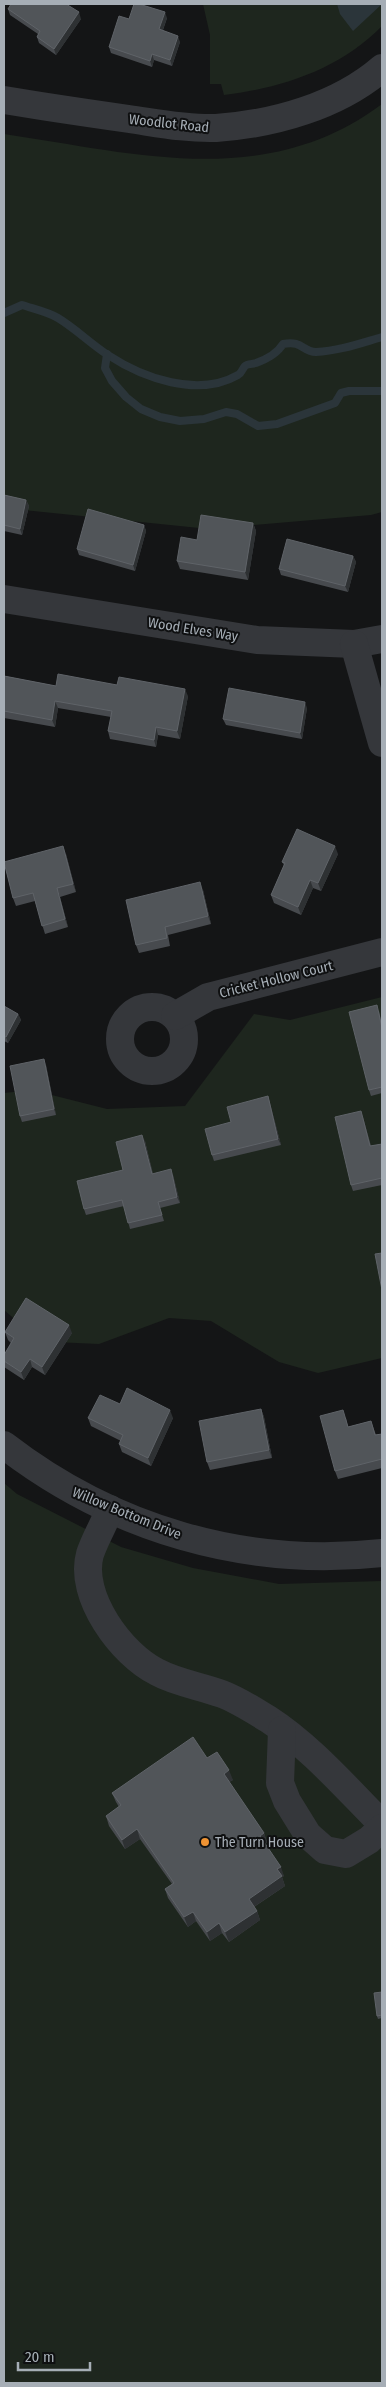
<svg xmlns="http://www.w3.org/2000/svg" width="386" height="2387" font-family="'Fira Sans Condensed',sans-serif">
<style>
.green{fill:#1e261e}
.water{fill:#2b353a}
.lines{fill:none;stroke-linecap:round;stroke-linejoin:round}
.stream{stroke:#2b353a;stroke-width:8}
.minor{stroke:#35373b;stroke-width:28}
.wall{fill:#474a4e}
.shaded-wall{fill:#2e3133}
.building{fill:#515559;stroke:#5f6368}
.poi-dot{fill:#ef9333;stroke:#0f1011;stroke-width:2}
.labels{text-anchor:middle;stroke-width:4;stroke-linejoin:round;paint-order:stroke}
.street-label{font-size:14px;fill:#a6aeb6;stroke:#0f1011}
.poi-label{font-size:14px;fill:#a6aeb6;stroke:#0f1011;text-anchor:start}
</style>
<rect width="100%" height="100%" fill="#141516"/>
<g class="green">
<path d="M203 4H382V26C340 69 282 88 224 95L221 84H210V35Z"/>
<path d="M382 104V512L371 515 209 529 4 508V134C134 153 266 191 382 104Z"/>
<path d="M382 997V1358L318 1373 279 1362 211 1321 169 1318 99 1344 54 1342 18 1322 4 1310V1093L32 1090 107 1109 185 1106 254 1014 290 1020Z"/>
<path d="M4 1483 17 1494 121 1547 193 1568 279 1584 382 1581V2383H4Z"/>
</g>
<path class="water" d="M337 4H382L353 31 340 14Z"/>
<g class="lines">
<g class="stream">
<path d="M4 313 22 305C34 309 48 312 58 318 76 329 91 344 108 355 143 378 198 398 238 375 242 373 242 369 245 366 247 364 253 364 256 363 267 359 277 354 283 344 303 340 302 352 316 352 339 351 361 343 382 337"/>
<path d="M107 354 105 368 112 381 126 397 141 409 160 417 180 421 204 419 226 412 237 414 258 426 277 424 335 403 341 393 349 391H382"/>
</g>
<g class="minor">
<path d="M4 100C45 107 87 113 129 119 157 123 187 129 216 128 274 124 338 106 382 68"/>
<path d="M4 599 257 640 354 644 382 639"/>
<path d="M354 644 382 743"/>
<circle cx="152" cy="1039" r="32"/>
<path d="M175 1016 208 997 382 952"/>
<path d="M4 1445C113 1529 245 1568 382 1553"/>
<path d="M110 1509C104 1524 95 1539 90 1554 78 1596 122 1655 157 1672 177 1683 201 1686 222 1694 238 1700 253 1710 268 1719 310 1746 347 1789 382 1824"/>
<path d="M282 1730 280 1783 287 1801 308 1835 325 1850 346 1854 369 1840 382 1828"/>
</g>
</g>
<g class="wall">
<path d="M8 9 81 19 56 55 39 43 37 37 38 34 10 15Z"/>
<path d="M167 18 163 30 180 42 172 66 154 60 152 67 111 53 109 47 129 19Z"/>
<path d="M4 495 26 500 29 506 22 535 4 531Z"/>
<path d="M253 523 256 531 248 580 180 569 177 561 197 540Z"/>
<path d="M144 525 146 531 135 571 79 555 77 549Z"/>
<path d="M353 556 356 562 348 592 281 575 279 569Z"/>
<path d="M4 676 56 686 117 685 188 696 180 739 158 735 156 747 110 739 108 731 111 717 58 708 55 727 4 718Z"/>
<path d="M307 708 302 739 226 725 223 719Z"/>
<path d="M66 854 76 892 60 897 68 927 45 934 35 901 16 906 13 898Z"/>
<path d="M338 854 321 891 313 888 301 915 274 903 271 895 284 865 282 862Z"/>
<path d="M203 890 211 924 168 935 170 946 139 953 136 945Z"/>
<path d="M4 1006 18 1014 21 1020 8 1043 4 1041Z"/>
<path d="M379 1011 382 1025V1093L371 1096 369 1090Z"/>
<path d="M46 1065 56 1115 22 1122 20 1116Z"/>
<path d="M268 1096 281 1145 214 1161 212 1155Z"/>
<path d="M363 1117 371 1146 382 1144V1185L353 1191 351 1185Z"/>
<path d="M145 1141 153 1174 173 1175 180 1203 160 1208 164 1221 130 1229 124 1206 86 1215 84 1209 123 1170Z"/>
<path d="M5 1332 72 1333 45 1375 32 1367 24 1380 4 1367V1355L11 1343 8 1340Z"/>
<path d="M120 1404 173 1418 151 1466 122 1452 119 1444 121 1441 91 1426 88 1418Z"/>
<path d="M261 1409 264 1417 272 1458 210 1470 207 1462Z"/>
<path d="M346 1418 348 1427 371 1421 376 1435 382 1434V1468L338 1479 335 1471Z"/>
<path d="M207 1758 233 1780 229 1782 264 1833 267 1842 265 1844 284 1876 282 1877 285 1886 254 1907 257 1911 260 1920 229 1942 222 1933 210 1941 196 1921 188 1927 168 1898 165 1889 172 1884 140 1839 125 1849 109 1826 106 1816 119 1807 116 1802 112 1793Z"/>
<path d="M382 1992V2018L378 2019 377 2016Z"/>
</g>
<g class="shaded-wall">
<path d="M79 12 81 19 56 55 54 49Z"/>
<path d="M165 12 167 18 161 35 159 29Z"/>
<path d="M178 36 180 42 172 66 170 60Z"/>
<path d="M152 54 154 60 152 67 150 61Z"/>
<path d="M26 500 29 506 22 535 20 529Z"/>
<path d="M253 523 256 531 248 580 245 572Z"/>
<path d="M144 525 146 531 135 571 133 565Z"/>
<path d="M353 556 356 562 348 592 345 586Z"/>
<path d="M185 689 188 696 180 739 177 731Z"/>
<path d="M55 701 58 708 55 727 52 720Z"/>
<path d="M305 702 307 708 302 739 300 733Z"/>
<path d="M156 727 158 735 156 747 154 740Z"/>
<path d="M63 846 66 854 76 892 73 884Z"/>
<path d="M335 846 338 854 321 891 318 883Z"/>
<path d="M310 880 313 888 301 915 298 907Z"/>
<path d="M200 882 203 890 211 924 208 916Z"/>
<path d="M57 888 60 897 68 927 65 919Z"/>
<path d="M18 1014 21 1020 8 1043 6 1037Z"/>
<path d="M44 1059 46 1065 56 1115 54 1109Z"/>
<path d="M268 1096 270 1103 281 1145 278 1139Z"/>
<path d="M361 1111 363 1117 372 1152 370 1146Z"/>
<path d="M142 1135 145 1141 154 1180 152 1174Z"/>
<path d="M171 1169 173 1175 180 1203 177 1197Z"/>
<path d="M69 1325 72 1333 45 1375 42 1367Z"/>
<path d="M30 1359 32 1367 24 1380 21 1372Z"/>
<path d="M261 1409 264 1417 272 1458 269 1450Z"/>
<path d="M170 1410 173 1418 151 1466 148 1458Z"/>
<path d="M229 1770 233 1780 227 1783 224 1774Z"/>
<path d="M137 1829 140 1839 125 1849 122 1840Z"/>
<path d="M264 1833 267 1842 263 1845 260 1836Z"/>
<path d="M281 1867 284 1876 282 1877 285 1886 252 1908 249 1899 277 1869Z"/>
<path d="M257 1911 260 1920 229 1942 225 1932Z"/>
<path d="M193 1912 196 1921 188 1927 184 1917Z"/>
<path d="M219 1923 222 1933 210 1941 207 1932Z"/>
</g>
<g class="building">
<path d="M11 4H66L79 12 54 49 37 37 40 31 8 9Z"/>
<path d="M134 4H139L165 12 159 29 178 36 170 60 152 54 150 61 109 47 119 16 129 19Z"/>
<path d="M4 495 26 500 20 529 4 525Z"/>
<path d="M88 509 144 525 133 565 77 549Z"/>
<path d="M201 515 253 523 245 572 177 561 181 537 197 540Z"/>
<path d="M287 539 353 556 345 586 279 569Z"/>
<path d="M58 674 117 685 119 677 185 689 177 731 156 727 154 740 108 731 112 711 55 701 52 720 4 711V676L56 686Z"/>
<path d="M229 688 305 702 300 733 223 719Z"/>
<path d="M297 829 335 846 318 883 310 880 298 907 271 895 285 863 282 862Z"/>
<path d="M63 846 73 884 57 888 65 919 42 926 33 893 13 898 4 862Z"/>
<path d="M200 882 208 916 165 927 167 938 136 945 126 900Z"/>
<path d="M377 1005 382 1028V1087L369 1090 349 1012Z"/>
<path d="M4 1006 18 1014 6 1037 4 1036Z"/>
<path d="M44 1059 54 1109 20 1116 10 1066Z"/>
<path d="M268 1096 278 1139 212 1155 205 1129 231 1122 227 1107Z"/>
<path d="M361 1111 370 1146 382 1144V1178L351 1185 335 1117Z"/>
<path d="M142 1135 152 1174 171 1169 177 1197 158 1202 162 1215 128 1223 122 1200 84 1209 77 1181 123 1170 116 1142Z"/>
<path d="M382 1253V1290L375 1254Z"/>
<path d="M26 1298 69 1325 42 1367 30 1359 21 1372 4 1361V1355L14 1338 5 1332Z"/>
<path d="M127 1388 170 1410 148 1458 119 1444 123 1435 88 1418 100 1395 120 1404Z"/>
<path d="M261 1409 269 1450 207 1462 199 1421Z"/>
<path d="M343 1410 348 1427 371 1421 375 1435 382 1434V1459L335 1471 320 1416Z"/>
<path d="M193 1737 207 1758 217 1752 229 1770 224 1774 264 1833 260 1836 281 1867 277 1869 282 1876 249 1899 257 1911 225 1932 219 1923 207 1932 193 1912 184 1917 165 1889 174 1883 137 1829 122 1840 106 1816 121 1805 112 1793Z"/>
<path d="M382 1992V2015L377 2016 374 1993Z"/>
</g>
<circle class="poi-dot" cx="205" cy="1842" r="5"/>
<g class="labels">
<g class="street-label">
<text transform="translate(169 123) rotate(6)" y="5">Woodlot Road</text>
<text transform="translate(193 629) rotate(9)" y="5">Wood Elves Way</text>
<text transform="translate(276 979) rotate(-14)" y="5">Cricket Hollow Court</text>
<text transform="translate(127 1513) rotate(22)" y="5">Willow Bottom Drive</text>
</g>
<g class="poi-label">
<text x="215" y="1847">The Turn House</text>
</g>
</g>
<rect width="386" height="2387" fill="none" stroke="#a6aeb6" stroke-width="10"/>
<path d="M18 2362v8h72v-8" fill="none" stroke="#a6aeb6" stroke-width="2.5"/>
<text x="25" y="2362" font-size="15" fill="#a6aeb6" stroke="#0f1011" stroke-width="4" paint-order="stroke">20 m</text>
</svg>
